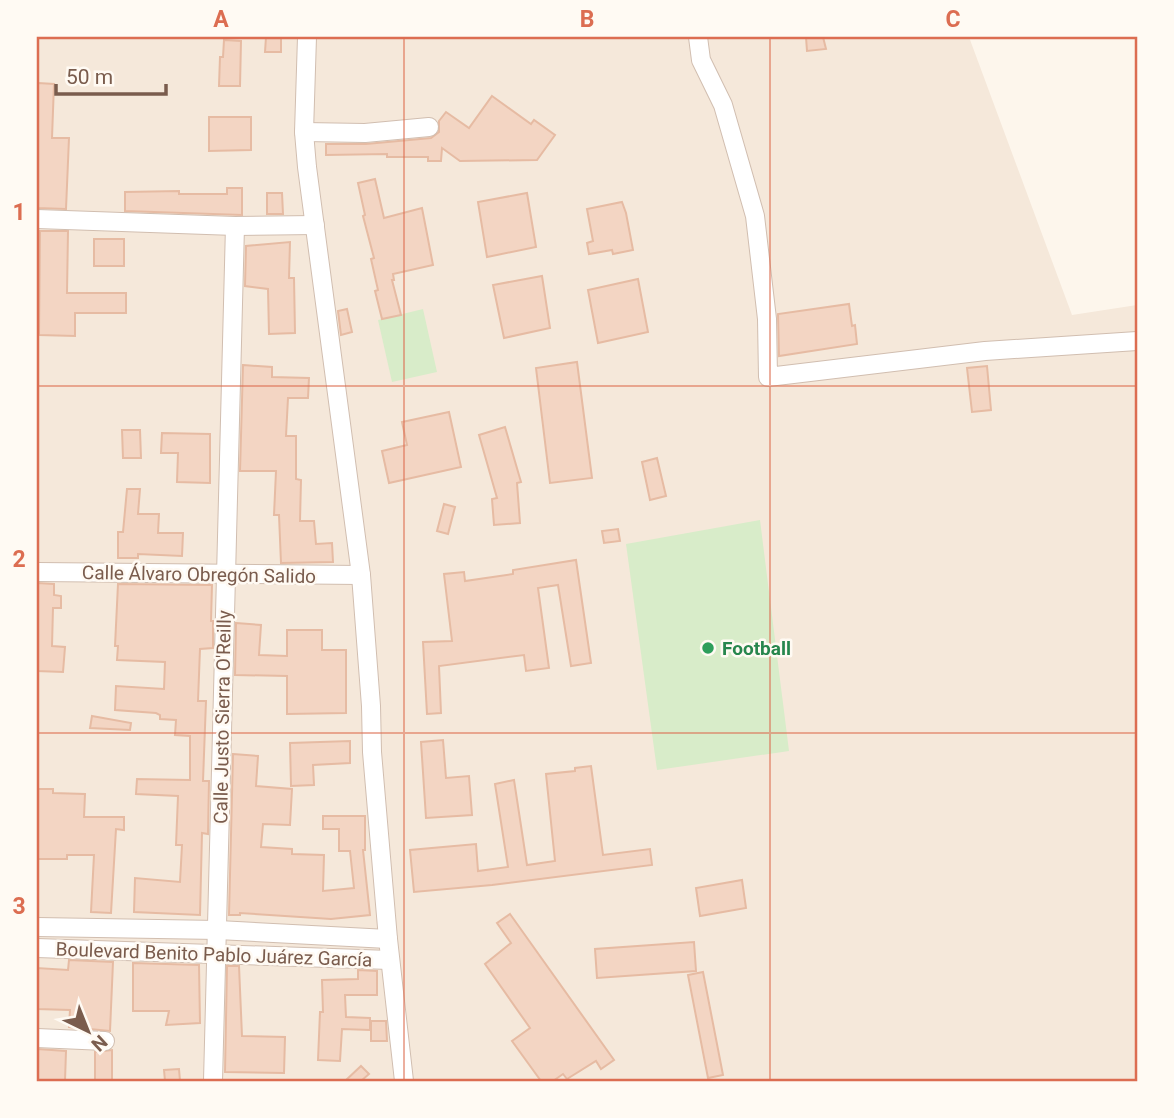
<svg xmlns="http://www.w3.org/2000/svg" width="1174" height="1118" font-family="Roboto,sans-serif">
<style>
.residential{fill:#f5e8da}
.green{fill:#d8ecc9}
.building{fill:#f3d5c3;stroke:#e6bba3;stroke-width:2}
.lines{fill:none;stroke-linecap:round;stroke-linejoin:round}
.minor-casing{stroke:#d1beb0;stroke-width:20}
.minor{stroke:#fff;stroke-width:18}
.grid{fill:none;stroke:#dc6d51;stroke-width:2;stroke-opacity:0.55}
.leisure-dot{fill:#2e9e5b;stroke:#fffaf3;stroke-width:2.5}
.labels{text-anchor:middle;stroke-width:5;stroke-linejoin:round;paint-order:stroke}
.street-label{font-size:19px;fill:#7a5c4d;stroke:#fffaf3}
.leisure-label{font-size:19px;font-weight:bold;fill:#27864d;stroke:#fffaf3;text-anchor:start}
.neatline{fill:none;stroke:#dc6d51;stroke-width:2.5}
.grid-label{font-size:23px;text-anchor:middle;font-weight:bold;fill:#dc6d51}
</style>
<rect width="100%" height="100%" fill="#fdf6ec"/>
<path class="residential" d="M37 37H969L1072 315 1137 305V1081H37Z"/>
<g class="green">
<path d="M423 309 437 372 392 382 378 320Z"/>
<path d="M760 520 789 751 657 770 626 544Z"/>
</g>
<g class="building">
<path d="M266 37H281V52H265Z"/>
<path d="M806 37H823L826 49 807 51Z"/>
<path d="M224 40 241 41 240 86H219L220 57H223Z"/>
<path d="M38 83 54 84 52 138H69L66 209 37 208Z"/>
<path d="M492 96 531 124 534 120 555 135 537 160 460 161 442 148 441 161H428V157H387V154L326 155V144H366L431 138 439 132V121L446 112 469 128Z"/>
<path d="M209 117H251V150L209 151Z"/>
<path d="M375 179 384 218 422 208 433 265 393 274 394 280H392L401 315 382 319 375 291 378 290 371 259 374 258 363 216 365 215 358 183Z"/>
<path d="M227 188H242V215L125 211V192L179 191V194H227Z"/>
<path d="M267 193H282L283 214H267Z"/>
<path d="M527 193 536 247 487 257 478 202Z"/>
<path d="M622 202 626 213 633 250 613 254 612 250 589 254 587 243 593 241 587 209Z"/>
<path d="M40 231H68L67 293H126V313H75V336L39 335Z"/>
<rect x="94" y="239" width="30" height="27"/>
<path d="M290 242 289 278H294L295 333 269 334 268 289 245 286 246 246Z"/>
<path d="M542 276 550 328 504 338 493 285Z"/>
<path d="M638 279 648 332 598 343 588 290Z"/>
<path d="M849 304 852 326 855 325 857 344 779 356 778 314Z"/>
<path d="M347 309 352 332 341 335 338 311Z"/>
<path d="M577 362 592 478 550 483 536 368Z"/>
<path d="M243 365 272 367V377L309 378 308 398H288L286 436H296V479L301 480 300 521H314L316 544 332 543 333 562 281 563 279 515H274L276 471H240Z"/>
<path d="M987 366 991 410 972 412 967 368Z"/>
<path d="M449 412 461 467 389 483 382 451 407 445 402 422Z"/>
<path d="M505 427 521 482 517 483 520 523 494 525 492 499 497 498 479 435Z"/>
<path d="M122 430H140L141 458H123Z"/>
<path d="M162 433 210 434V483L177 482 178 453H161Z"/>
<path d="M657 458 666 496 650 500 642 462Z"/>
<path d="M127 489H140L138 514H159L158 533H183L182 556 138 554V558H118V532H123Z"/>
<path d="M444 504 455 507 448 534 437 531Z"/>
<path d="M618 529 620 541 604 543 602 531Z"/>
<path d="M576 560 591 663 571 666 558 585 538 588 549 668 526 671 524 655 439 666 441 713 427 714 423 642 452 641 444 574 464 572 465 581 513 574V570Z"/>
<path d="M37 583 54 584V595L61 596V608H53L52 646 65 647 63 672 37 671Z"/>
<path d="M118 584 212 585 211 621H213V648L200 649 198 701H206L203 781H209L208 834 202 833 200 915 134 912 135 878 180 882 182 845H176L178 796 136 794 137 779 190 780V736L175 735 176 720 160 719V715L156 713 115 710 116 686 164 689 165 662 117 660 118 646H115Z"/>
<path d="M236 623 261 625 259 655 287 656V630H322V650H346V713L287 714V676L235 675Z"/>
<path d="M92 716 131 723 130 730 90 728Z"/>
<path d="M443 740 446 778 469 776 472 815 426 818 421 742Z"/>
<path d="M350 741V763L313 765 314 785 291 786 290 743Z"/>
<path d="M233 754 258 756 256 786 292 789 290 825 263 824 261 847 292 849V854L324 855 323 891 354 888 350 851H339V829H323V816H365V850H363L370 915 331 919 240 913V915H229Z"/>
<path d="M591 766 603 855 650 849 652 865 492 885 414 892 410 850 476 844 478 871 508 867 495 784 514 780 527 865 555 861 546 774 575 771V768Z"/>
<path d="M37 789H53V793L85 794 84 817H124V830L116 829 111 913 91 912 94 855H67V859H37Z"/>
<path d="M742 880 746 908 700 916 696 888Z"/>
<path d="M510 914 614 1060 601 1069 596 1061 567 1079 563 1074 553 1081H541L512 1041 530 1028 485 964 511 943 497 923Z"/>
<path d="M694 942 696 971 597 978 595 949Z"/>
<path d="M69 960 113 962 110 1031 69 1027 70 1010 37 1009V968L68 970Z"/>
<path d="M133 963 199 965 200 1023 166 1025 169 1011H133Z"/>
<path d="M227 966H239L242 1036 285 1037 284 1073 225 1072Z"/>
<path d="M358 970 377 971V995H345L346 1017 370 1018V1030L342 1029 340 1061 318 1060 320 1012H323L322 980 358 979Z"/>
<path d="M703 972 723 1075 708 1078 688 975Z"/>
<path d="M371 1021H386L387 1041H371Z"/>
<path d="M37 1049 66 1051 65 1081H37Z"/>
<path d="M112 1050V1081H95V1052Z"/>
<path d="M361 1066 369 1074 361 1081H345Z"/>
<path d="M179 1069 180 1081H165L164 1070Z"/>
</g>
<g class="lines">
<defs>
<g id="minor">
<path d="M307 37 304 132 307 167 361 575 371 706 372 752 388 939 404 1081"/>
<path d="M698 37 701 60 723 105 755 216 767 319 768 377 985 351 1137 341"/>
<path d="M304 132 365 133 429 127"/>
<path d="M37 219 235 226 315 225"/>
<path d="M37 572 361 575"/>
<path d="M37 927 218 930 388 939"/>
<path d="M37 948 390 960"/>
<path d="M37 1038 105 1041"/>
<path d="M213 1081 235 226"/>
</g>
</defs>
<use href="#minor" class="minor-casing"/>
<use href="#minor" class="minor"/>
</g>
<path class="grid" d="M404 37V1081M770 37V1081M37 386H1137M37 733H1137"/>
<circle class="leisure-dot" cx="708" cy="648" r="7"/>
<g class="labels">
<g class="street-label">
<text transform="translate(199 574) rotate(1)" y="7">Calle Álvaro Obregón Salido</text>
<text transform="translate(222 717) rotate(-89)" y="7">Calle Justo Sierra O'Reilly</text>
<text transform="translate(214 954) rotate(2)" y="7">Boulevard Benito Pablo Juárez García</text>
</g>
<g class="leisure-label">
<text x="722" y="655">Football</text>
</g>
</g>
<rect width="1174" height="1118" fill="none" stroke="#fffaf3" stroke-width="77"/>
<g transform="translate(88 1031) rotate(137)" stroke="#fffaf3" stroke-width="5" paint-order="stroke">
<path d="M0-5L12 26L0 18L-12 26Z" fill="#7a5c4d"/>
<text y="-10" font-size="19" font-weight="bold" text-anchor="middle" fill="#7a5c4d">N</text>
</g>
<path d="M56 84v10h110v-10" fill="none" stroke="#7a5c4d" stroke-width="3.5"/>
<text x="66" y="84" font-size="21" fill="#7a5c4d" stroke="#fffaf3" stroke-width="5" paint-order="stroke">50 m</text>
<rect x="38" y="38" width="1098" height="1042" class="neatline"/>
<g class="grid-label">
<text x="221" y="27">A</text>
<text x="587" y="27">B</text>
<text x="953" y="27">C</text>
<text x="19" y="220">1</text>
<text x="19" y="567">2</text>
<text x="19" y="914">3</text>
</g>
</svg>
